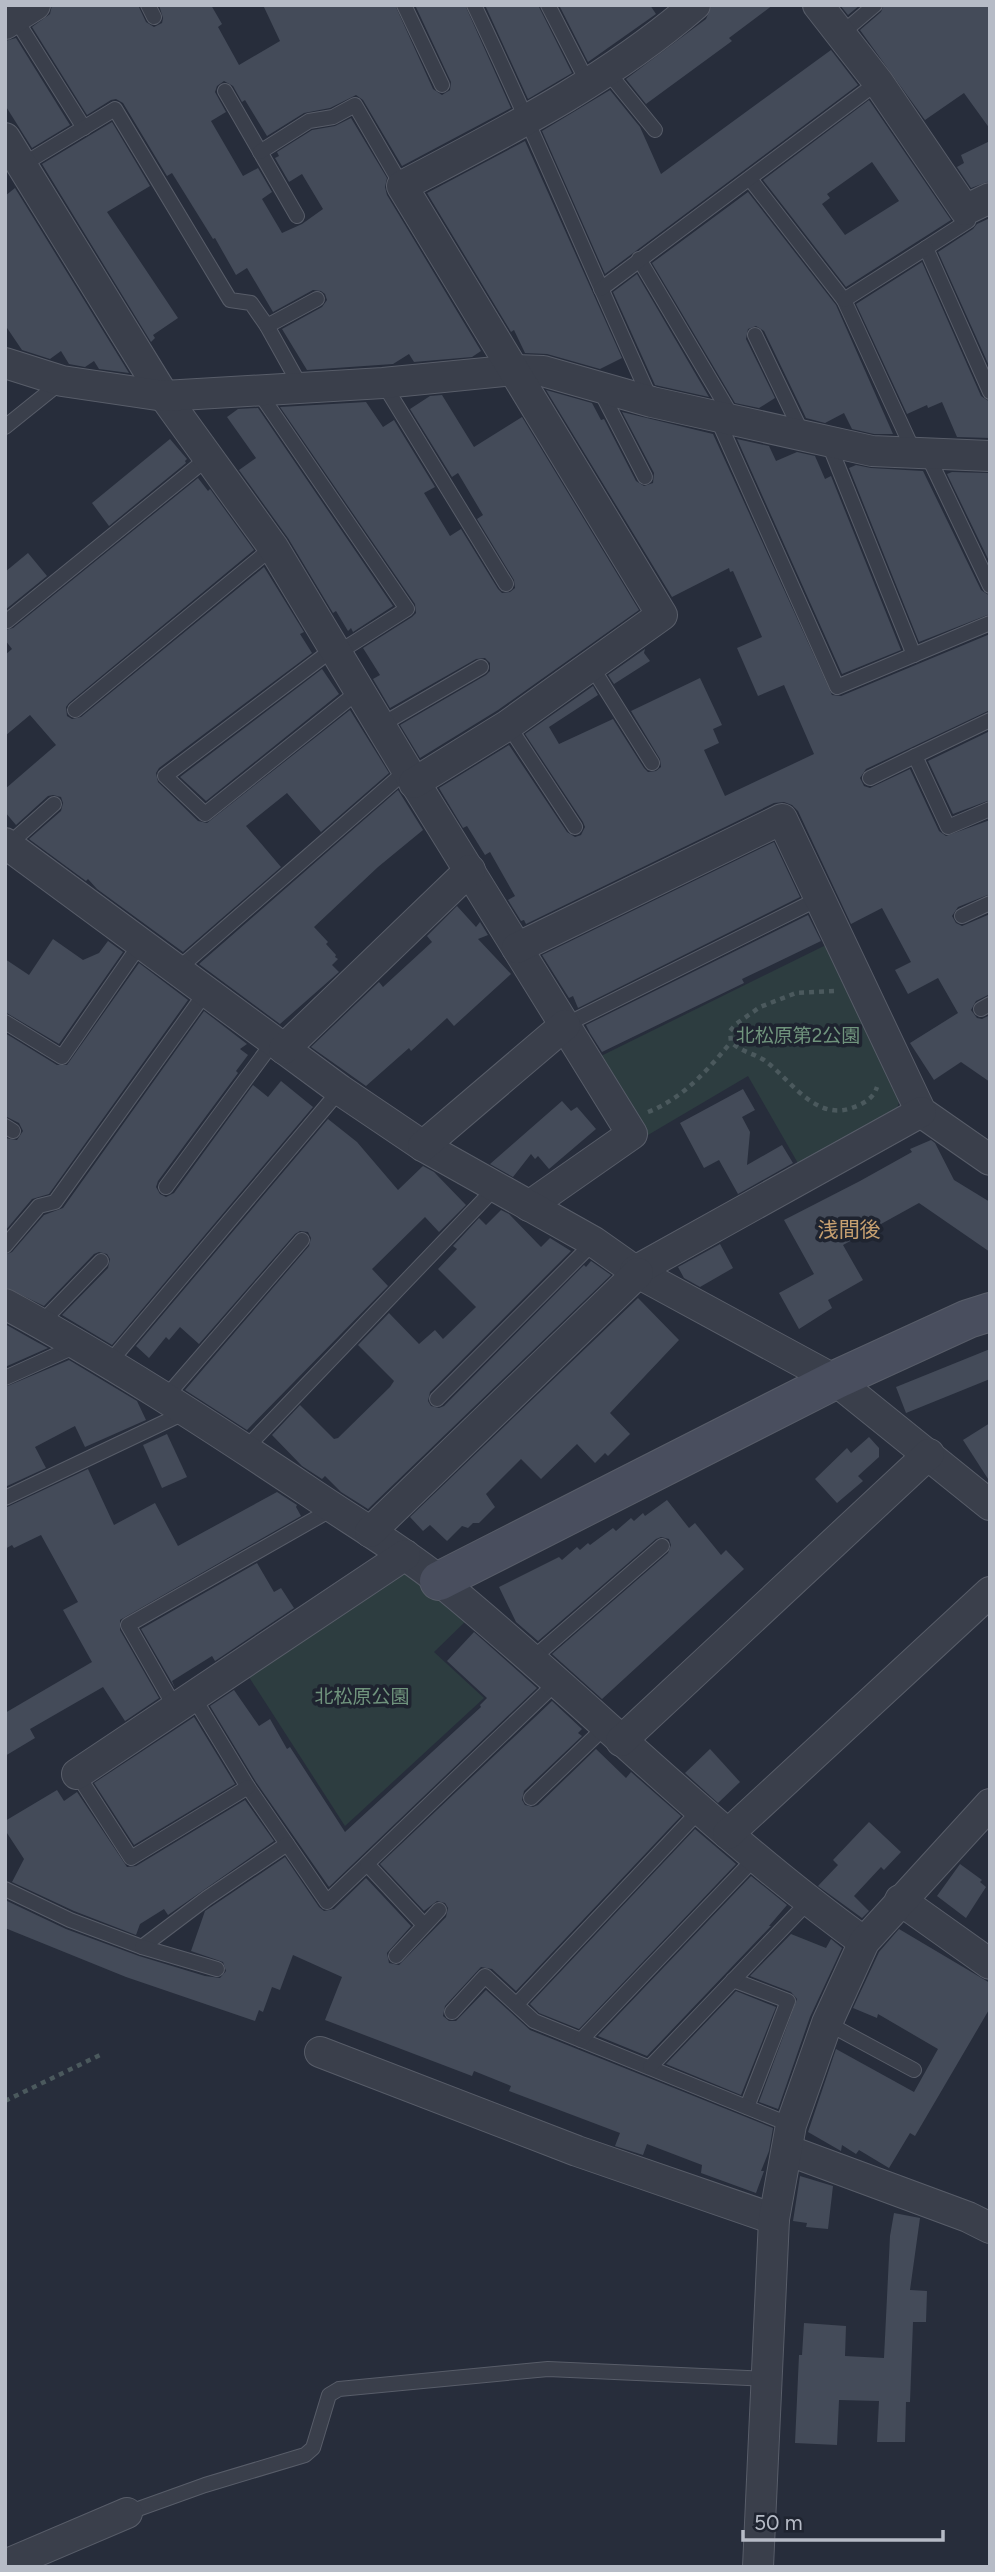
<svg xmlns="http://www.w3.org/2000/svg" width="995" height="2572" font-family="Figtree,'Noto Sans JP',sans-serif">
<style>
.green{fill:#2d3d40}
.building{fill:#444b59;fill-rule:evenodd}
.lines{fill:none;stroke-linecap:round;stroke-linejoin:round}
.lane-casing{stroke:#585d69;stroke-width:16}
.street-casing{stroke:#585d69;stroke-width:32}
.secondary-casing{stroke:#585d69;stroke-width:40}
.path{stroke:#4b595d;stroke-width:4.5;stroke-dasharray:5 5;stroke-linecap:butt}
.lane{stroke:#3a3f4b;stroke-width:14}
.street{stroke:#3a3f4b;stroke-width:30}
.secondary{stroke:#494e5e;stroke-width:38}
.labels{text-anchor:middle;stroke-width:7;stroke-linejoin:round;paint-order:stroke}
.park-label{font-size:19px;fill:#70947d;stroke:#1f2430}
.neighbourhood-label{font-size:21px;fill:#c7a070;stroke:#1f2430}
</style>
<rect width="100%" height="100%" fill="#272d3b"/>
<g class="green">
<path d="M828 944 900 1099 897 1109 799 1165 748 1076 648 1135 601 1056Z"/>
<path d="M396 1573 415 1575 470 1617 434 1652 484 1698 345 1826 247 1674Z"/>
</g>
<g class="building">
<path d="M52 5H138L146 22 154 27 162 23 163 18 159 5H211L222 24 218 27 239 65 280 41 263 5H395L433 89 442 95 450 90 451 82 415 5H465L511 108 402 166 363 100 356 95 330 108 304 113 267 136 245 100 242 102 233 86 224 81 217 86 215 92 226 112 211 121 243 176 258 168 272 192 262 199 282 233 302 224 323 209 302 174 289 182 275 158 279 156 277 152 312 130 335 126 351 118 387 178 385 187 387 195 481 351 472 357 414 362 409 354 393 364 307 370 282 329 322 307 327 300 325 294 321 291 313 290 273 312 247 268 236 275 215 238 213 239 172 173 167 176 123 103 116 99 111 100 87 115 32 27 50 14Z"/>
<path d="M485 5H538L572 73 528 99Z"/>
<path d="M559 5H650L656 14 588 62Z"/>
<path d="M712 5H773L729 38 732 41 646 104 626 79 706 19Z"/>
<path d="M840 5H860L848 15Z"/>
<path d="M884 5H990V129L964 93 925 120 860 30 881 12Z"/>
<path d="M16 38 70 125 32 148 5 105V41Z"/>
<path d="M831 50 858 85 605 274 542 131 610 90 640 127 661 174Z"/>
<path d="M869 100 951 220 846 287 763 180ZM872 162 899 201 845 235 822 204 830 198 827 194Z"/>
<path d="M112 122 150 186 107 212 178 318 153 335 155 338 151 342 42 164Z"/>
<path d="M525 141 622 358 600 369 547 354 525 353 514 330 511 332 427 193Z"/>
<path d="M990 141V181L971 188 957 167 964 163 961 155Z"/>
<path d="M15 188 129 373 99 369 94 361 85 367 69 364 61 351 50 359 22 350 5 325V196Z"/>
<path d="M748 192 836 305 893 434H874L852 429 844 413 825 423 806 418 764 331 756 326 748 329 746 339 775 398 759 408 735 403 652 263Z"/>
<path d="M990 218V368L938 252 973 229 977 224Z"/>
<path d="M922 262 981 396 990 402V438L957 437 942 402 928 408 927 405 907 414 856 304Z"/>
<path d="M637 274 709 397 655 385 613 292Z"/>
<path d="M546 390 592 403 601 420 604 419 636 481 644 486 653 483 654 473 622 412 713 434 832 695 841 696 990 634V710L866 769 860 778 864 786 870 788 910 769 939 831 946 836 990 820V894L958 907 952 916 956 923 962 926 990 914V994L976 1001 971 1010 977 1018 982 1019 990 1015V1082L961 1062 934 1080 910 1043 958 1013 938 978 908 994 895 970 911 962 882 908 851 924 798 811 792 805 784 802 774 803 526 924 524 920 521 921 508 900 515 896 490 852 485 855 467 826 463 828 439 788 509 745 567 832 575 837 581 835 585 827 583 822 525 734 593 686 598 695 549 727 559 744 613 719 644 768 648 772 656 771 661 767 660 759 631 711 700 678 722 725 713 729 719 743 704 750 725 796 814 754 784 685 758 696 737 648 762 637 733 571 730 572 729 568 672 597Z"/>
<path d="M442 395 474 447 522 417 639 610 498 710 420 758 400 725 486 675 490 671V663L485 658 476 659 390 708 373 679 380 675 363 648 412 617 416 613 415 604 280 407 366 402 383 427 394 420 435 487 424 493 450 536 461 529 498 589 502 593 510 592 515 588 514 580 477 519 483 515 458 473 452 477 410 409 430 396Z"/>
<path d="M258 408 393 606 353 632 351 628 348 631 336 611 333 613 288 538 239 470 256 458 227 417 238 409Z"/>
<path d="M170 439 187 459 185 461 186 463 109 526 92 503Z"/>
<path d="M737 439 769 446 776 461 797 452 815 456 825 479 831 476 901 650 842 674Z"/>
<path d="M856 465 871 468 923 471 981 590 990 596V614L919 642 849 468Z"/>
<path d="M952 472 990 473V563L947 474Z"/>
<path d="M198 478 208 491 210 489 254 550 69 703 66 707 67 716 72 719 81 717 264 567 304 632 300 634 312 653 159 768 156 773 158 782 198 821 207 823 350 710 389 773 321 832 287 793 246 826 281 867 183 952 97 889 88 879 86 881 29 839 61 811 63 803 61 797 53 795 48 796 16 825 5 812V789L56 745 30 715 5 736V655L12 649 5 640V630L13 628Z"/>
<path d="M28 553 47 576 5 610V572Z"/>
<path d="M645 649 644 653 650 661 614 684 608 675Z"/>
<path d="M322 669 339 694 206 801 180 777Z"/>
<path d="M990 731V800L953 814 928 761Z"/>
<path d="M398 790 423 830 378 867 314 927 328 942 326 944 336 955 335 957 338 959 332 965 339 972 280 1024 199 964Z"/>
<path d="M774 842 800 897 578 1008 573 996 569 998 542 955Z"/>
<path d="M457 906 476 927 480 922 488 935 478 939 511 974 454 1026 447 1018 411 1051 409 1048 366 1086 311 1047 379 982 383 987 432 942 427 936Z"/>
<path d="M808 915 821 941 742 979 744 983 602 1052 590 1033 586 1025Z"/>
<path d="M53 939 83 960 99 953 108 941 123 952 59 1044 5 1012V959L29 975Z"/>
<path d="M139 963 188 1000 49 1194 32 1199 5 1231V1138L17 1140 23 1131 19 1123 5 1116V1033L57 1065H67Z"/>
<path d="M204 1011 247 1044 240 1049 248 1055 236 1071 238 1073 158 1181 156 1187 160 1194 166 1197 174 1193 253 1085 268 1097 281 1081 313 1107 112 1345 62 1315 108 1268 110 1259 107 1254 99 1252 94 1254 44 1306 5 1287V1255L12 1252 44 1215 63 1208Z"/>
<path d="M743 1089 755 1110 742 1117 750 1132 747 1165 782 1145 793 1163 738 1194 719 1160 704 1168 680 1123Z"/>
<path d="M562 1101 571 1111 577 1107 596 1129 549 1169 538 1156 535 1159 531 1154 513 1177 490 1164Z"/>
<path d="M328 1119 357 1142 398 1190 423 1166 434 1172 466 1205 439 1232 425 1217 372 1269 388 1286 247 1430 185 1390 309 1246 311 1238 308 1232 300 1231 295 1234 199 1344 180 1327 169 1340 166 1337 149 1358 136 1346Z"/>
<path d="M931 1140 935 1143 954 1180 990 1202V1252L919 1203 843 1245 863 1280 828 1300 832 1308 799 1329 779 1293 814 1274 784 1220 860 1181 912 1152 910 1149Z"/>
<path d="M501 1210 509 1214 541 1247 550 1238 571 1251 430 1392 428 1401 431 1406 439 1408 444 1406 584 1265 586 1267 591 1261 611 1275 368 1509 341 1492 325 1476 322 1479 302 1466 272 1435 300 1405 334 1439 338 1438 390 1387 394 1381 358 1345 389 1313 419 1344 435 1330 443 1339 476 1307 438 1269 457 1249 453 1246 479 1218 486 1225Z"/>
<path d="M720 1244 733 1268 700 1287 684 1278 678 1267Z"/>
<path d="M638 1298 679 1340 610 1413 630 1434 608 1456 605 1453 595 1463 577 1444 541 1479 521 1459 486 1494 495 1507 479 1523H473L468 1528 462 1526 447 1541 430 1525 423 1531 410 1517Z"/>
<path d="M5 1324 35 1341 48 1348 5 1367Z"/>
<path d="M990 1349V1379L906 1413 896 1387Z"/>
<path d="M69 1360 137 1401 146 1420 85 1447 75 1426 35 1447 46 1468 5 1487V1387Z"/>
<path d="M990 1423V1482L963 1440Z"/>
<path d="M167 1434 187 1477 162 1488 143 1445Z"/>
<path d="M869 1437 879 1448V1457L858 1476 863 1481 837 1503 815 1479 847 1448 851 1453Z"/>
<path d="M88 1469 114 1525 155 1503 178 1546 277 1492 297 1505 296 1507 301 1516 120 1620V1630L159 1698 125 1721 103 1687 30 1729 35 1738 5 1756V1713L92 1662 63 1610 78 1602 41 1535 14 1548 12 1545 5 1549V1508Z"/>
<path d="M667 1500 689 1528 695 1523 721 1555 726 1550 744 1569 602 1699 552 1654 668 1553 671 1545 669 1539 661 1537 656 1539 538 1641 516 1622 499 1587 559 1557 562 1560 577 1547 580 1550 588 1543 590 1545 613 1528 616 1531 631 1518 634 1521 643 1513 645 1516Z"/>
<path d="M257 1563 274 1592 281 1588 294 1608 215 1661 212 1656 172 1681 175 1688 141 1629Z"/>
<path d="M474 1632 537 1688 329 1887 256 1782 210 1706 234 1690 259 1726 270 1719 287 1749 290 1747 345 1832 481 1707 480 1705 487 1698 447 1661Z"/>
<path d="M552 1701 582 1729 578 1733 582 1736 524 1791 522 1800 525 1805 533 1807 538 1805 596 1749 626 1778 631 1772 681 1816 516 1991 492 1969 481 1967 445 2006 443 2016 449 2021H456L486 1990 530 2030 773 2128 769 2151 761 2171H764L756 2193 701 2173 702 2165 647 2144 643 2155 615 2146 620 2133 509 2091 511 2086 474 2071 472 2076 325 2020 342 1977 293 1955 280 1990 272 1987 263 2012 259 2010 255 2021 126 1977 5 1928V1900L66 1929 139 1956 205 1976 220 1978 226 1971 223 1962 191 1951 205 1911 285 1857 319 1907 324 1911 334 1909 366 1878 411 1926 387 1953 389 1963 399 1965 446 1917 448 1908 445 1903 437 1901 424 1911 380 1864Z"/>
<path d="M194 1717 235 1784 134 1845 94 1783Z"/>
<path d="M710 1749 740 1782 718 1803 685 1773Z"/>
<path d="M57 1790 64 1801 77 1792 127 1867 136 1866 245 1800 274 1841 168 1915 164 1909 140 1924 136 1935 74 1911 12 1882 24 1859 5 1830V1821Z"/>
<path d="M869 1822 901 1852 884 1870 881 1867 854 1896 869 1911 862 1918 818 1886 838 1865 833 1860Z"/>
<path d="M695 1829 736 1864 579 2029 539 2013 530 2004Z"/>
<path d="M960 1864 982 1880 980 1882 986 1887 966 1918 937 1896Z"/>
<path d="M751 1876 787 1905 769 1926H771L647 2056 598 2036Z"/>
<path d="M899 1929 990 1983V2008L915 2136 910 2133 889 2168 859 2150 856 2154 842 2145 841 2151 808 2132 836 2049 914 2092 938 2049 878 2014 877 2018 853 2008 879 1952Z"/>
<path d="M791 1934 826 1948 831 1939 842 1948 810 2017 778 2109 759 2102 797 1999 791 1992 750 1976Z"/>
<path d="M736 1991 776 2007 741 2095 666 2064Z"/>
<path d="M800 2176 833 2186 828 2229 806 2227 807 2223 793 2221Z"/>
<path d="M894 2213 920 2218 910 2290 927 2291 926 2322H913L910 2402H906L905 2442H877L879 2401 839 2400 837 2445 795 2443 799 2355H802L804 2323 846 2326 845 2356 884 2358 890 2236Z"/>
</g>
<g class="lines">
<defs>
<g id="lane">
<path d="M148 5 154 17"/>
<path d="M404 5 442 85"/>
<path d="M474 5C536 135 591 269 651 400"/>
<path d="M548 5 589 85"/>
<path d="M15 18 84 128"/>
<path d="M841 34 875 5"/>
<path d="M607 71 655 130"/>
<path d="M225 91 297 216"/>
<path d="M260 152 309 121 333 117 355 105 402 186"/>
<path d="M22 165 115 109 230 300 251 303 267 326 301 387"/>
<path d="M750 179 844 300 914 452"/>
<path d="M965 210 968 221 926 248 990 392"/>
<path d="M639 259 733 418"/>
<path d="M601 289 878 82"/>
<path d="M844 300 926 248"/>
<path d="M267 326 317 299"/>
<path d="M755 335 803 435"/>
<path d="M383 383 506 584"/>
<path d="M599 388 645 477"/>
<path d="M258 391 407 609 336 654"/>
<path d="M717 418 837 687 990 623"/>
<path d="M5 427 61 382"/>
<path d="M828 442 914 655"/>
<path d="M927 454 990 586"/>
<path d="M5 620 7 621 209 457"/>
<path d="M333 649 165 776 205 814 360 690"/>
<path d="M590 664 652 763"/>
<path d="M75 710 273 547"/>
<path d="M990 720 915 756 948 827 990 809"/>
<path d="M381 725 481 667"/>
<path d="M508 725 575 827"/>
<path d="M870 778 915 756"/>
<path d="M8 845 54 804"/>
<path d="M962 916 990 903"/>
<path d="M178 969 407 770"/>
<path d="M981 1009 990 1004"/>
<path d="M5 1022 62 1057 141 943"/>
<path d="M565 1025 820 898"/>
<path d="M5 1126 13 1131"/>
<path d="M166 1187 274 1041"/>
<path d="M5 1246 39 1206 55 1202 206 992"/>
<path d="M41 1323 101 1261"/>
<path d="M109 1363 340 1090"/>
<path d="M5 1378 76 1346"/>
<path d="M164 1399 302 1240"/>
<path d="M437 1399 594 1242"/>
<path d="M245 1449 496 1187"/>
<path d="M5 1498 186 1412"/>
<path d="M532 1659 662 1546"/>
<path d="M194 1698 248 1787 327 1902 556 1683"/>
<path d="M176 1709 128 1625 334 1508"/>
<path d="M77 1774 131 1858 248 1787"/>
<path d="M531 1798 605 1727"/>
<path d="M367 1864 424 1925"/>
<path d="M5 1889 70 1920 142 1947 207 1898 287 1844"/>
<path d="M142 1947 217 1969"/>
<path d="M396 1956 439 1910"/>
<path d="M733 1980 788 2001 747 2107"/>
<path d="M517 2004 700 1810"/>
<path d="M452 2012 485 1976 534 2021 791 2125"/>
<path d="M827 2023 914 2070"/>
<path d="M581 2040 755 1858"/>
<path d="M650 2067 808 1902"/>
<path d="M127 2513 205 2485 305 2455 313 2448 329 2395 339 2389 548 2369 768 2379"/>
</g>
<g id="street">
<path d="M818 5 878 82 965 210 990 198"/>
<path d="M5 24 35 5"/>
<path d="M5 138 164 396 273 547 407 770 632 1134 529 1206"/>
<path d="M5 363 62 381 164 396 383 383 515 370 543 371 652 402 872 451 990 456"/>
<path d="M414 783 508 725 662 615 402 186C505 132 606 82 695 5"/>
<path d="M5 843 340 1090 423 1146 594 1242 638 1273 835 1380 990 1505"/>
<path d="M517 948 782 819 921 1112 990 1160"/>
<path d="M284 1049 470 870"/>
<path d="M423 1146 565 1025"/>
<path d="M635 1271 921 1112"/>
<path d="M5 1304C109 1360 209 1425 308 1491 352 1521 399 1548 441 1582 584 1699 713 1833 864 1942"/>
<path d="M370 1532 638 1273"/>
<path d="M621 1741 929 1454"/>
<path d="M77 1774 405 1555"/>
<path d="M728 1834 990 1592"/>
<path d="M900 1900 990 1964"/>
<path d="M320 2052 577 2151 774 2219"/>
<path d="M787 2150 968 2217 990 2228"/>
<path d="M5 2565 127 2513"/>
<path d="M758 2567 774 2219 791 2125 827 2023 864 1942 990 1804"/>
</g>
<path id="secondary" d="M439 1581 835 1380 968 1319 990 1312"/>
</defs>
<use href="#lane" class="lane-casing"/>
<use href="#street" class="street-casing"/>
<use href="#secondary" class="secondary-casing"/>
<g class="path">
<path d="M834 991 796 993 760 1007 736 1024 730 1031 731 1042C741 1052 753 1053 764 1060 793 1081 817 1126 859 1105 868 1101 874 1096 877 1087"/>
<path d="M648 1112C682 1099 708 1070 731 1042"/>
<path d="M5 2101 100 2055"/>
</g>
<use href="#lane" class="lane"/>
<use href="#street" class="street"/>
<use href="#secondary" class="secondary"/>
</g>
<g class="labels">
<g class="park-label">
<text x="798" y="1042">北松原第2公園</text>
<text x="362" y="1703">北松原公園</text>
</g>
<g class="neighbourhood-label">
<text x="849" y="1237">浅間後</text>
</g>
</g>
<rect width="995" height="2572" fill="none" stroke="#b6bbc6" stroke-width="14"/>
<path d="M743 2530v10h200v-10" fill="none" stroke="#b6bbc6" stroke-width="3.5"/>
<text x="754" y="2530" font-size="21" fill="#b6bbc6" stroke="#1f2430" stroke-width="5" paint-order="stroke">50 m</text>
</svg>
